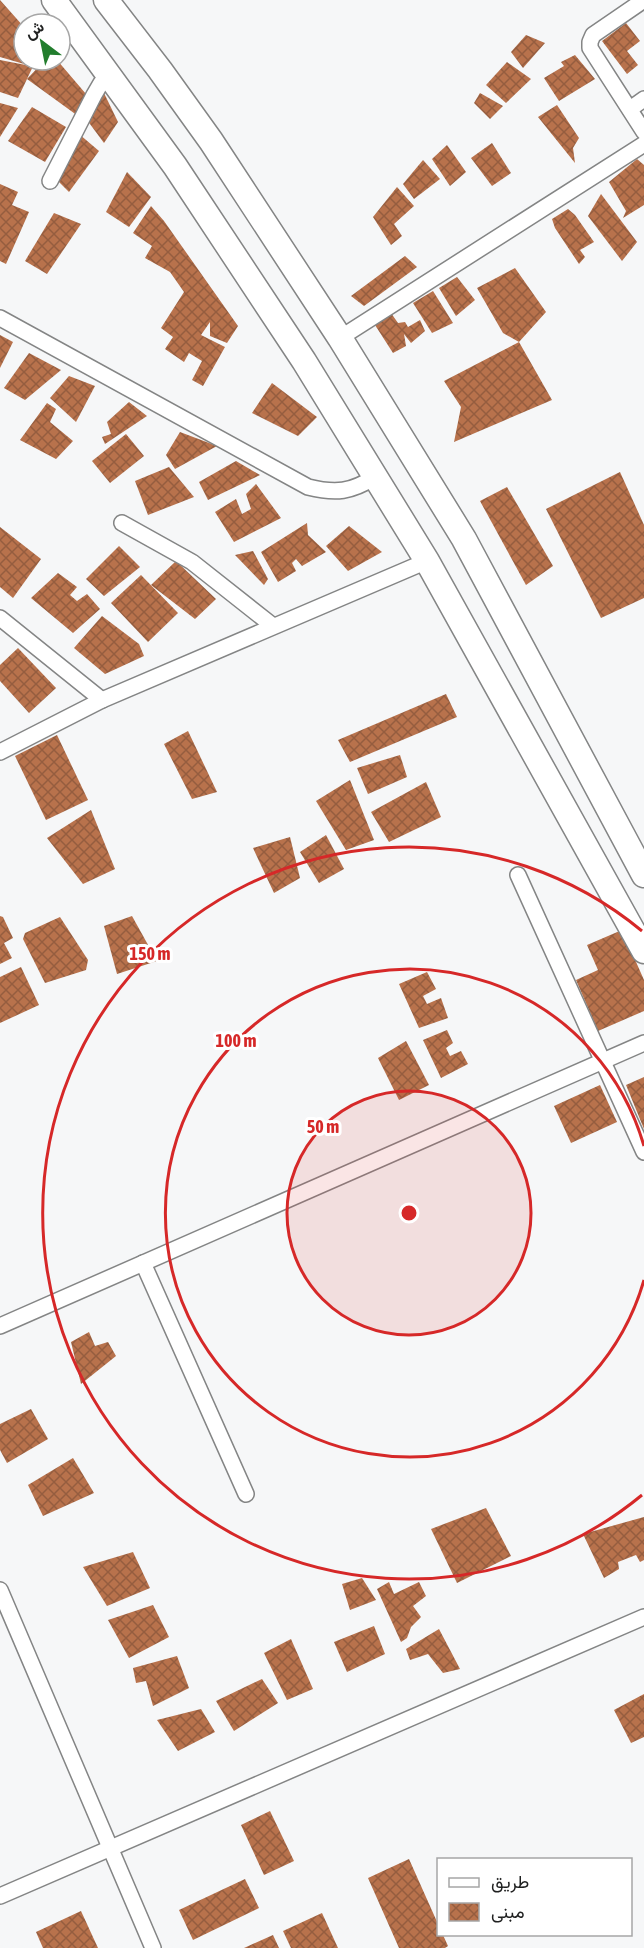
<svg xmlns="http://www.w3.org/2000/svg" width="644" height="1948" font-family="'Asap Condensed',Vazirmatn,sans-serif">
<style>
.building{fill:url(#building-cross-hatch)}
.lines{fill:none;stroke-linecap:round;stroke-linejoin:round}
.minor-casing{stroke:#848585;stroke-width:18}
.primary-casing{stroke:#848585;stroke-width:27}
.minor{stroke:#fff;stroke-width:15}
.primary{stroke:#fff;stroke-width:24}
.ring{fill:none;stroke:#d62828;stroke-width:3}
.centre{fill:#d62828;stroke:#fff;stroke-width:3}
.ring-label{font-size:18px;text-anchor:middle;font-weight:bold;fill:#d62828;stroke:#fff;stroke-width:6;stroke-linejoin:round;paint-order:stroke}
</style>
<defs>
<pattern id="building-cross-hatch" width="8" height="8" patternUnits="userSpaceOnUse" patternTransform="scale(1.5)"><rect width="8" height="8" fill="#b8724c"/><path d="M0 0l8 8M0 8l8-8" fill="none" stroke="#955d3f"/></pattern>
</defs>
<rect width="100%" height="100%" fill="#f6f7f8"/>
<g class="building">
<path d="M0 0 24 27V60H36L27 79 45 60H57L86 94 78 116 27 79 18 98 0 92V60L31 66 0 57Z"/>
<path d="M626 23 640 41 627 51 638 65 627 74 602 41Z"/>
<path d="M526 35 545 43 523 68 511 52Z"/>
<path d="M575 55 595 79 559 101 544 78 564 66 561 62Z"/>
<path d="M507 62 531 79 506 103 486 85Z"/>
<path d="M104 93 118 122 104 143 87 120Z"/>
<path d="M480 93 503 106 490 119 474 103Z"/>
<path d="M0 103 18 108 0 137Z"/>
<path d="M557 105 579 138 573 148 575 163 538 117Z"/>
<path d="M32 107 66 127 45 162 8 141Z"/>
<path d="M79 134 99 151 69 192 55 178Z"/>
<path d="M492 143 511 173 492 186 471 158Z"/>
<path d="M447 145 466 172 450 186 432 159Z"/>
<path d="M637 159 644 165V205L623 218 626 211 609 182Z"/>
<path d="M423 160 440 179 414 199 403 184Z"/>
<path d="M127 172 151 197 129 227 106 212Z"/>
<path d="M0 184 18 192 12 205 29 212 6 264 0 261Z"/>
<path d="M397 187 414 206 394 224 402 236 391 245 373 217Z"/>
<path d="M601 194 637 242 622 261 588 216Z"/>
<path d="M151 206 164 221 238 326 227 343 210 336V322L201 335 225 347 203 386 192 380 202 361 189 353 184 362 165 349 173 337 161 328 184 292 170 272 145 258 152 246 133 233Z"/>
<path d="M568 209 575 215 594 242 580 250 585 257 579 264 555 228 552 219Z"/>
<path d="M54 213 81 224 47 274 25 261Z"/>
<path d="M405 256 417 267 364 306 351 296Z"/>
<path d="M515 268 546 312 519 342 552 400 454 442 461 407 444 381 519 342 503 333 477 288Z"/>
<path d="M457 277 475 300 456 316 439 288Z"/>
<path d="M433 291 453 323 432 333 413 303Z"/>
<path d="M391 313 398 323 405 322 408 327 420 320 425 331 411 343 404 334 406 346 393 353 375 325Z"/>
<path d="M0 335 13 342 0 368Z"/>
<path d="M29 353 61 370 25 400 4 388Z"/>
<path d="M69 376 95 386 76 422 50 398Z"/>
<path d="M272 383 317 417 298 436 252 413Z"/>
<path d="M129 402 147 416 105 444 102 437 111 434 107 422Z"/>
<path d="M47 403 56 409 50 422 73 441 56 459 20 440Z"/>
<path d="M180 432 217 446 175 469 166 455Z"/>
<path d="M126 434 144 456 110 483 92 461Z"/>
<path d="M236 461 260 475 208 500 199 482Z"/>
<path d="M169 467 194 497 148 515 135 481Z"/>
<path d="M620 472 644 525V598L601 618 546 509Z"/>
<path d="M256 484 281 518 234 542 215 512 236 499 242 514 251 509 246 494Z"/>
<path d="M507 487 553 566 526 585 480 501Z"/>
<path d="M307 523 308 535 326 552 302 566 296 559 292 563 296 571 278 582 261 552Z"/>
<path d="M349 526 382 552 348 571 326 546Z"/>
<path d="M0 527 41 559 13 598 0 587Z"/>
<path d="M119 546 140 567 104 596 86 579Z"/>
<path d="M253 551 268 579 264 585 235 555Z"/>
<path d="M176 561 216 599 195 619 151 585Z"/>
<path d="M58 573 77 587 70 595 77 601 87 594 100 609 73 633 31 598Z"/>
<path d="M141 575 178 613 148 642 111 603Z"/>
<path d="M102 616 139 644 144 656 105 674 74 648Z"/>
<path d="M18 648 56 688 29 713 0 681V665Z"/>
<path d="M446 694 457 717 350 762 338 740Z"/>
<path d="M188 731 217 792 192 799 164 744Z"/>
<path d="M57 735 88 800 46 820 15 756Z"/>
<path d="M400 755 407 777 368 794 357 768Z"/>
<path d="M350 780 374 840 346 850 316 801Z"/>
<path d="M426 782 441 817 389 842 371 812Z"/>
<path d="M91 810 115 869 83 884 47 838Z"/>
<path d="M326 835 344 869 319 883 300 852Z"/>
<path d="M290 837 300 878 274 893 253 848Z"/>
<path d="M0 916 3 917 13 938 4 943 12 958 0 964Z"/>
<path d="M132 916 157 961 117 974 104 926Z"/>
<path d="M60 917 88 960 86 970 45 983 23 939 25 933Z"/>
<path d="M622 930 644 980V1011L598 1031 576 980 598 970 587 945Z"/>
<path d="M21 967 39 1005 0 1023V977Z"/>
<path d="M427 972 436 989 423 996 427 1004 441 998 448 1018 419 1028 399 984Z"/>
<path d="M447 1030 453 1043 446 1048 450 1056 461 1051 468 1064 441 1078 423 1040Z"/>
<path d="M406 1041 429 1085 399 1100 378 1058Z"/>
<path d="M644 1077V1129L626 1085Z"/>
<path d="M600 1085 617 1122 571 1143 554 1106Z"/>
<path d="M89 1332 95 1346 108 1342 116 1356 81 1384 71 1342Z"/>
<path d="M31 1409 48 1439 7 1463 0 1450V1424Z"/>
<path d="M73 1458 94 1493 43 1516 28 1485Z"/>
<path d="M486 1508 511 1556 457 1583 431 1529Z"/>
<path d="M644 1517V1560L640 1562 636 1555 618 1562 619 1569 604 1578 583 1534Z"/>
<path d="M133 1552 150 1588 107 1606 83 1567Z"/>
<path d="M362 1578 376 1600 350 1610 342 1584Z"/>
<path d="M389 1582 394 1594 419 1582 426 1596 413 1606 421 1617 411 1627 407 1638 401 1642 377 1589Z"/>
<path d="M153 1605 169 1637 129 1658 108 1620Z"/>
<path d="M374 1626 385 1654 347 1672 334 1642Z"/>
<path d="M439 1629 460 1669 443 1673 428 1654 410 1660 406 1649Z"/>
<path d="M291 1639 313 1689 287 1700 264 1653Z"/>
<path d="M177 1656 189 1688 153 1706 146 1681 136 1683 133 1668Z"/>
<path d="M262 1679 278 1703 234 1731 216 1701Z"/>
<path d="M644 1694V1737L631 1743 614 1710Z"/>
<path d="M201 1709 215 1732 178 1751 157 1720Z"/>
<path d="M270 1811 294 1861 264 1875 241 1825Z"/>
<path d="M409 1859 438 1924V1935H443L448 1946 445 1948H399L368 1878Z"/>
<path d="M245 1879 259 1908 193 1940 179 1910Z"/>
<path d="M81 1911 98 1948H43L36 1932Z"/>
<path d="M322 1913 338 1948H291L283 1931Z"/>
<path d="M273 1935 279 1948H244Z"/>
</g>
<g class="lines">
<defs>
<g id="minor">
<path d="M644 0 593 35 590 42V48L644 132"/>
<path d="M630 109 644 99"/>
<path d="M50 181 94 95 101 83 110 74"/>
<path d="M0 318 308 487C336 494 351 492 375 477"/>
<path d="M340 338 644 144"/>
<path d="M122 523 192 562 273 626"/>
<path d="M0 618 102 700"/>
<path d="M0 752 102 700 427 561"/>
<path d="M518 875 644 1152"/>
<path d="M143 1263 246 1494"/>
<path d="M0 1326 644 1043"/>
<path d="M0 1590 153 1948"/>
<path d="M0 1896 644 1617"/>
</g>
<g id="primary">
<path d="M54 0 175 166 304 361 427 561 644 951"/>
<path d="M106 0 160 70 211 141 340 338 464 539 644 875"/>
</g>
</defs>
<use href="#minor" class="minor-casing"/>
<use href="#primary" class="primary-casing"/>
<use href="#minor" class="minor"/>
<use href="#primary" class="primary"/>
</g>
<circle cx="409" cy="1213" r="122" fill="#d62828" fill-opacity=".12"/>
<g class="ring">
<circle cx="409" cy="1213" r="122"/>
<path d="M644 1280A244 244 0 1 1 644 1146"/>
<path d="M642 1495A366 366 0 1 1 642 931"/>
</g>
<circle cx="409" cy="1213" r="9" class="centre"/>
<g class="ring-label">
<text x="150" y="960">150 m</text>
<text x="236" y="1047">100 m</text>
<text x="323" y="1133">50 m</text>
</g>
<rect x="437" y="1858" width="195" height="78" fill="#ffffff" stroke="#a6a6a6" stroke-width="1.5"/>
<rect x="449" y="1878" width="30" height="9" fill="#ffffff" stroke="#a6a6a6" stroke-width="1.5"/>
<text x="491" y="1888" font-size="18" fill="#202121">طريق</text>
<rect x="449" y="1903" width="30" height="18" fill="url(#building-cross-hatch)" stroke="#a6a6a6" stroke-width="1.5"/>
<text x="491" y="1918" font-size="18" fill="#202121">مبنى</text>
<g transform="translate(42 42) rotate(328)"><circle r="28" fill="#ffffff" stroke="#a6a6a6" stroke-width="1.5"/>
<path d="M0-4.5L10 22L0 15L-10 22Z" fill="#227d2d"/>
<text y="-9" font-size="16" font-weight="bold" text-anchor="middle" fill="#202121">ش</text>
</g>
</svg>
